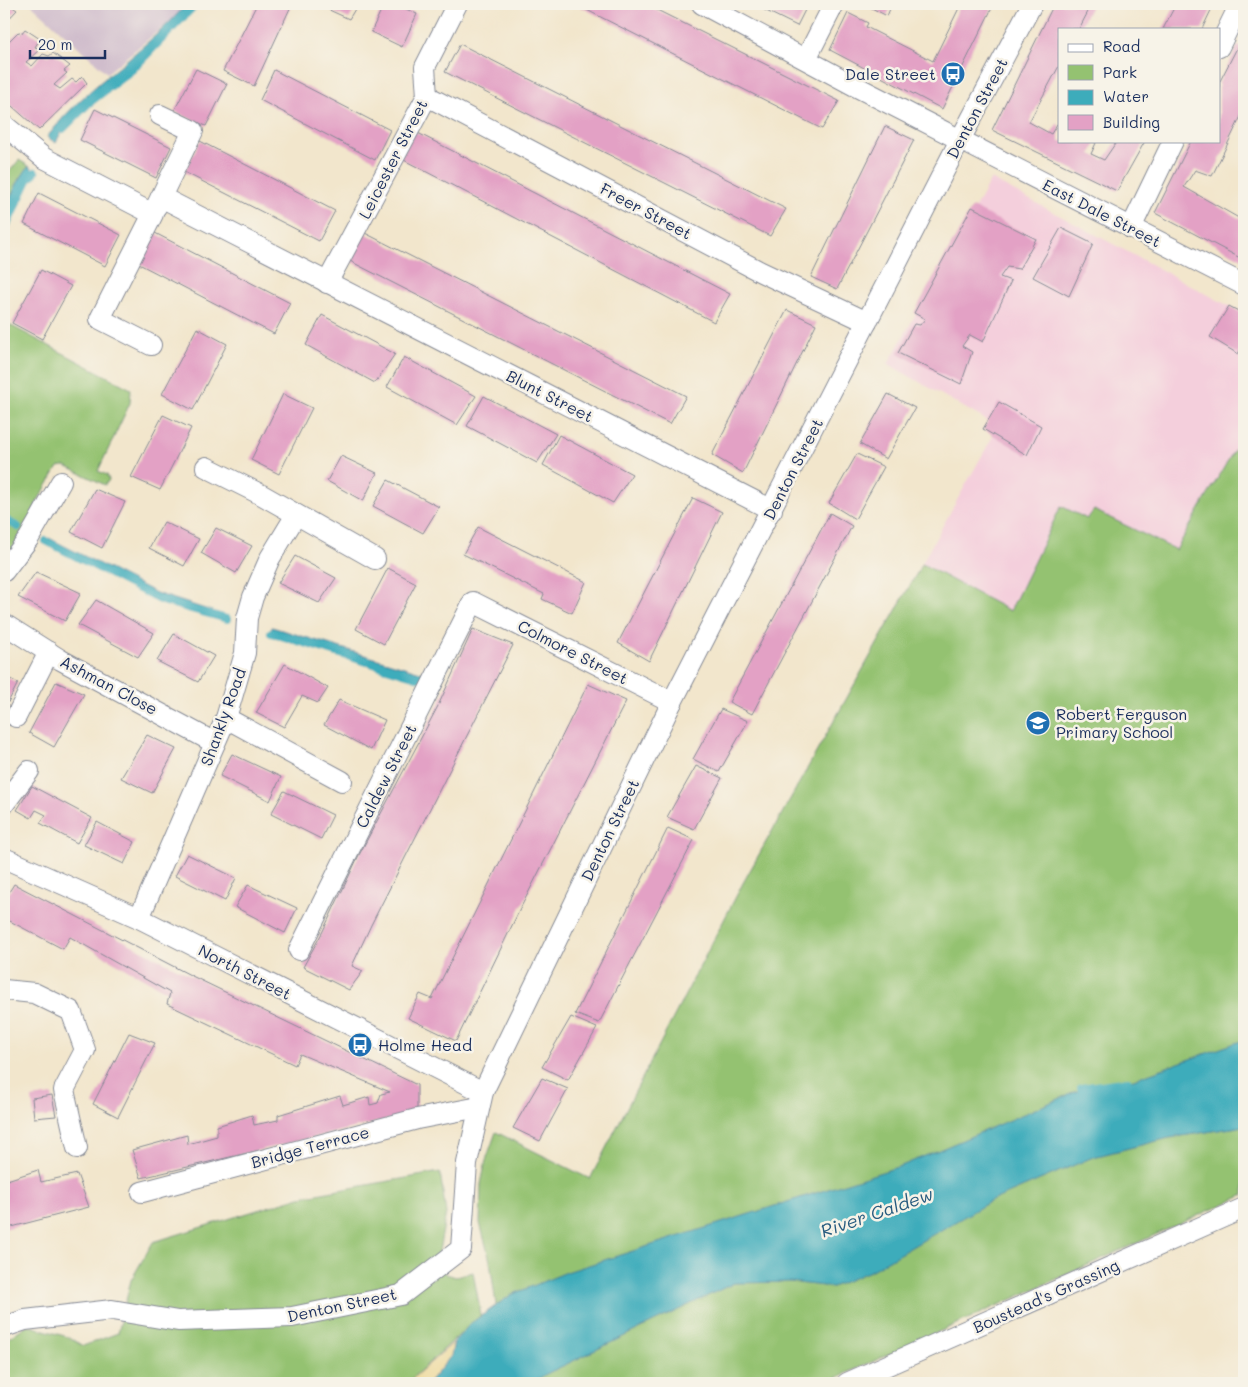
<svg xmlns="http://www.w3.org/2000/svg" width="1248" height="1387" font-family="Mali,sans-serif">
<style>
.built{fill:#f4cfdc}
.industrial{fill:#d0bdcc}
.green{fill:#94c271;stroke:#587868}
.sand{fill:#eeda9e;stroke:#84847e}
.water{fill:#3dacbb;stroke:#2c6e8c}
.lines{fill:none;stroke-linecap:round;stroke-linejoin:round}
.stream{stroke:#3dacbb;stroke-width:8}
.building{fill:#e3a1c5}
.street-casing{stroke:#868a95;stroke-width:22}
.street{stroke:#fff;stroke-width:20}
.labels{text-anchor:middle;stroke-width:5;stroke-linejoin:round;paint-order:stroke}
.poi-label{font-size:16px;fill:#1b2f5e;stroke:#f7f3e8;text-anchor:start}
.street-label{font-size:16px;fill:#1b2f5e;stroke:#f7f3e8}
.water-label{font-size:18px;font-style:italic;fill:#275b7f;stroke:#f7f3e8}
</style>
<rect width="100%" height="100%" fill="#f7f3e8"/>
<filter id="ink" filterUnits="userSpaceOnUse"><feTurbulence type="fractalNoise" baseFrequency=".02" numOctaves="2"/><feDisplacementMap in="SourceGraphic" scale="10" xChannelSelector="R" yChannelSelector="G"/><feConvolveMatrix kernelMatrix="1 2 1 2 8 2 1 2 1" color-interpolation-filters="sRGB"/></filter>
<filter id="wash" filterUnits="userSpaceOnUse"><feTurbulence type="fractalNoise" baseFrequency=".0096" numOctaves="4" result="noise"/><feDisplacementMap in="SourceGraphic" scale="20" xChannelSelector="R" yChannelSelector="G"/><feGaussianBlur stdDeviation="1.12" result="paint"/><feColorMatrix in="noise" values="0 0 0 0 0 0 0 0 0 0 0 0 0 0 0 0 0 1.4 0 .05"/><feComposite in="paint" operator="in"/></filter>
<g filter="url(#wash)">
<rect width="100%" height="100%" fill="#f2e6cc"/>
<path class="built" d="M991 179 1244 314V884L743 883 998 427 888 364Z"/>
<path class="industrial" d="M31 4H191L107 73Z"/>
<g class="green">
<path d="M19 160 29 166 18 181 4 214V178Z"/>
<path d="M4 322 131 389 130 403 98 471 107 475 109 480 105 485 65 466 58 467 37 502 31 523 4 560Z"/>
<path d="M1244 433V1040L1128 1081 1087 1087 904 1165 567 1272 511 1295 496 1305 490 1261 480 1223 481 1184 486 1160 496 1132 590 1179 743 883 922 564 1010 611 1061 506 1087 519 1094 510 1176 550Z"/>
<path d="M1244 1126V1195L825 1383H533L544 1375 734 1283 790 1282 832 1287 870 1271 991 1201 1093 1157 1169 1138Z"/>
<path d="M440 1172 446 1213 437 1262 446 1274 456 1277 473 1272 481 1315 407 1383H4V1341L27 1325 68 1337 83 1346 118 1333 131 1280 153 1242 300 1197Z"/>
</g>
<path class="sand" d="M454 1342 451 1356 429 1383H407Z"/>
<g class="water">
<path d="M187 4H196C175 26 155 50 132 70 106 92 69 111 56 143L47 137C86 85 145 52 187 4Z"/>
<path d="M29 166 35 172 28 180 4 231C4 207 14 186 29 166Z"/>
<path d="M49 538 156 593 227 616V619L162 601 58 548 46 541Z"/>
<path d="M272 627 424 673 423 679 271 633Z"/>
<path d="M1244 1040V1126L1169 1138 1093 1157 991 1201 870 1271 832 1287 790 1282 734 1283 544 1375 533 1383H429L451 1356 454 1342 471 1323 511 1295 567 1272 904 1165 1087 1087 1128 1081Z"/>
</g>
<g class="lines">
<g class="stream">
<path d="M63 129 89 103 133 69 196 4"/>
<path d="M4 231 28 180 35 172"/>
<path d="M4 519 18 527"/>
<path d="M46 541 162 601 227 619"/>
<path d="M271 633 423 679"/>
<path d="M1081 1088 1128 1081"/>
</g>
</g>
<g id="blocks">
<g class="building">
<path d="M8 4 17 10 4 24V5Z"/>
<path d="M257 4H292L254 86 223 71Z"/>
<path d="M316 4H358L349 19Z"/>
<path d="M384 4H395L417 14 402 47 371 32Z"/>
<path d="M575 4H645L839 101 822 129Z"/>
<path d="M752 4H808L797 26Z"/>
<path d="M864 4H892L887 16Z"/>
<path d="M961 4H994L942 109 830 50 848 13 868 23 866 27 933 61Z"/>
<path d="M1054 4H1092L1079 29H1059V66L1029 122 1051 134 1057 124 1059 125V141H1092L1096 143 1091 154 1104 160 1117 141H1145L1117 191 992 130Z"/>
<path d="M1176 4H1214L1202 29H1163Z"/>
<path d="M25 29 40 39 35 47 40 49 26 62 32 66 43 54 49 56 53 53 70 66 64 71 67 73 54 85 60 89 72 79 76 82 82 76 87 83 39 130 4 99V42L6 44 18 32 21 34Z"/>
<path d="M460 44 786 209 770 236 445 72Z"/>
<path d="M1238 46 1244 49V110L1212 176 1195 170 1184 187 1244 221V260L1155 213 1191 141H1219V83Z"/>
<path d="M196 69 227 84 206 126 174 111Z"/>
<path d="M274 70 390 130 375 160 260 100Z"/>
<path d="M95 109 171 147 156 178 80 140Z"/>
<path d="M885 126 914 140 837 289 811 277Z"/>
<path d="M414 131 730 294 714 322 400 158Z"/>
<path d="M200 141 335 211 319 241 184 172Z"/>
<path d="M39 193 121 235 105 266 24 224Z"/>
<path d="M972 207 1036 239 1019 269 1007 267 1000 277 1011 281 983 342 970 335 962 346 972 352 961 384 898 353 914 324 920 325 925 319 914 313Z"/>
<path d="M1061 228 1093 244 1069 296 1033 277Z"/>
<path d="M361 231 686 396 670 424 346 259Z"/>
<path d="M155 233 290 303 274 334 139 264Z"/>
<path d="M41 270 71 286 42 339 12 323Z"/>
<path d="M1229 306 1244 314V343L1238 354 1210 337Z"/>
<path d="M787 310 816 324 743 473 712 455Z"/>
<path d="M322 315 395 354 375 383 306 345Z"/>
<path d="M197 328 227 344 193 410 162 394Z"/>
<path d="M404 357 476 396 457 425 387 387Z"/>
<path d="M283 394 312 408 279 474 251 460Z"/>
<path d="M888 394 915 408 886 459 860 444Z"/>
<path d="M484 396 556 434 537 463 467 426Z"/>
<path d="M999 402 1041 426 1027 455 983 429Z"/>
<path d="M163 415 191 428 160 490 131 477Z"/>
<path d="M559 435 632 474 613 503 543 465Z"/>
<path d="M857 454 884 467 855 519 829 503Z"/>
<path d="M341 456 377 473 363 501 327 481Z"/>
<path d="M388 480 439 507 423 533 373 506Z"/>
<path d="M95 489 125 502 102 548 71 532Z"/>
<path d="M693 498 722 512 649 661 618 643Z"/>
<path d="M830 513 852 526 752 714 729 702Z"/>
<path d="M164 522 199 539 184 566 149 548Z"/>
<path d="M478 527 586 582 572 613 542 599 544 594 463 554Z"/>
<path d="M216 528 252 546 236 573 201 553Z"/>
<path d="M295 556 336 578 319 603 278 583Z"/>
<path d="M388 568 416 583 384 644 356 629Z"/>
<path d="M36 572 81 593 65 621 18 597Z"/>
<path d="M96 600 154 633 138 657 78 625Z"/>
<path d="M473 629 513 645 371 925 352 966 363 971 349 990 303 967 322 933 359 855 438 706Z"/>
<path d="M174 634 214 656 198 682 157 661Z"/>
<path d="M285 664 328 688 318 703 302 696 284 727 256 713Z"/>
<path d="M4 676 18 683 4 710Z"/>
<path d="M56 682 84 694 54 747 29 733Z"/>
<path d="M588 684 626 701 520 909 456 1041 408 1018 420 994 432 999Z"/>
<path d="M339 700 385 720 371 750 324 725Z"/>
<path d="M721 709 748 721 719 772 693 759Z"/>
<path d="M147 735 176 749 152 793 121 778Z"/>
<path d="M232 754 281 777 270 801 220 776Z"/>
<path d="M696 766 722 778 694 829 667 817Z"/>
<path d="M32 786 92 818 77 843 40 823 46 815 36 810 31 818 17 810Z"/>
<path d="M284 791 333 815 321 839 271 814Z"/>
<path d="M97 822 135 842 124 864 84 845Z"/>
<path d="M668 828 694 840 599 1023 575 1014Z"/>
<path d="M187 854 236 878 225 901 175 876Z"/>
<path d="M14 884 194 977 417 1085V1113L141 1178 132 1150 187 1135 188 1144 217 1136V1126L252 1115 254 1125 278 1120V1115L340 1096 343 1105 369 1097 370 1105 378 1103 381 1094 390 1092 300 1054 295 1065 167 1004 170 993 70 937 63 949 4 918V900Z"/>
<path d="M248 885 297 908 285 933 235 907Z"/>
<path d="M571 1017 597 1028 568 1080 542 1067Z"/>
<path d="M129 1033 155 1043 118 1117 93 1104Z"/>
<path d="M542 1078 568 1089 540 1141 513 1128Z"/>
<path d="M52 1095 56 1116 34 1118 32 1098Z"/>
<path d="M38 1170 41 1182 77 1174 89 1207 4 1229V1181Z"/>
</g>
</g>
</g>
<g filter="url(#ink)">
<use href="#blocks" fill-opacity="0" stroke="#868a95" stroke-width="1"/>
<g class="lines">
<defs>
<g id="street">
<path d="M702 4 855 86 1244 285"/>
<path d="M1219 47 1240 4"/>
<path d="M806 59 834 4"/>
<path d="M427 96 761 272 867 322"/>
<path d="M4 125 44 158 153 214 100 319 151 345"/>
<path d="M161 197 772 510"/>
<path d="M156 207 193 131 160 115"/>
<path d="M1131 228 1173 141"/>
<path d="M327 283 427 96 425 67 457 4"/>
<path d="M206 467 262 495 375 559"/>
<path d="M4 571 29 538 61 482"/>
<path d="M4 624 61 660 215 743"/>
<path d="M16 717 49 652"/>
<path d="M226 718 342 781"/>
<path d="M4 804 29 771"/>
<path d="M4 858 139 918 483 1092"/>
<path d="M139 918 226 718 245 653 247 618 253 597 270 558 296 515"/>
<path d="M299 950 473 602 672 702"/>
<path d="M4 990 34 993 71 1011 85 1050 64 1090 77 1148"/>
<path d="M142 1192 417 1119 479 1107"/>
<path d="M4 1327 25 1320 112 1310 178 1321 292 1317 401 1295 461 1249 467 1163 483 1092 672 702 960 140 1032 4"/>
<path d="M847 1383 1244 1208"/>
</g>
</defs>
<use href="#street" class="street-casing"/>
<use href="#street" class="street"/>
</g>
</g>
<defs>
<symbol id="bus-disc" viewBox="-11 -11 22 22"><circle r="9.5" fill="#1f6fb2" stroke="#f7f3e8"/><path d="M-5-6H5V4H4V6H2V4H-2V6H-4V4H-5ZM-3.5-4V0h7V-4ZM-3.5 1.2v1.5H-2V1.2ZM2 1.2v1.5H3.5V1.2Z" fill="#fff"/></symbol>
<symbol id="school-disc" viewBox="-11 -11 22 22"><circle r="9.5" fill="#1f6fb2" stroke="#f7f3e8"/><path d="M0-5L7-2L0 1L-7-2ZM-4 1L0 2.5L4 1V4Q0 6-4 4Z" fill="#fff"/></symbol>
</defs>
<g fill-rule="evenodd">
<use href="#bus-disc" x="939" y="60" width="28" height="28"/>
<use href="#school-disc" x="1024" y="709" width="28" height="28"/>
<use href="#bus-disc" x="346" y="1031" width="28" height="28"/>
</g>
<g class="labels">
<g class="poi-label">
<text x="936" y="80" text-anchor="end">Dale Street</text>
<text x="1056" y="720">Robert Ferguson<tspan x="1056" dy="18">Primary School</tspan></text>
<text x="378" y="1051">Holme Head</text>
</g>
<g class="street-label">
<text transform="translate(977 108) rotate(-62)" y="6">Denton Street</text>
<text transform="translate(393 159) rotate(-63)" y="6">Leicester Street</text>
<text transform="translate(646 211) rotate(28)" y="6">Freer Street</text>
<text transform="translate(1102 213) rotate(27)" y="6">East Dale Street</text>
<text transform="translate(550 396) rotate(27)" y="6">Blunt Street</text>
<text transform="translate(793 469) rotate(-63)" y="6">Denton Street</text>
<text transform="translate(573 652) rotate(27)" y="6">Colmore Street</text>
<text transform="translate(109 685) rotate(28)" y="6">Ashman Close</text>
<text transform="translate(223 717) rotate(-70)" y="6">Shankly Road</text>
<text transform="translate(386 776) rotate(-63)" y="6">Caldew Street</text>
<text transform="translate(610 830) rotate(-64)" y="6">Denton Street</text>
<text transform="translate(245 972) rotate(27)" y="6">North Street</text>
<text transform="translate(310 1147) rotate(-15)" y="6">Bridge Terrace</text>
<text transform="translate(1046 1296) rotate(-24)" y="6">Boustead's Grassing</text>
<text transform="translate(342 1305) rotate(-12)" y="6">Denton Street</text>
</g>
<g class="water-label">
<text transform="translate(877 1213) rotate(-19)" y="6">River Caldew</text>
</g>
</g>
<rect width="1248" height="1387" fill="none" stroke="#f7f3e8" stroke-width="20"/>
<rect x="1058" y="28" width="162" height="115" fill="#f7f3e8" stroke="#9fa5b1"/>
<rect x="1068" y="44" width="25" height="8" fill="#ffffff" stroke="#9fa5b1"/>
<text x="1103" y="52" font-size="15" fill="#1b2f5e">Road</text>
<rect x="1068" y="65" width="25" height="15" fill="#94c271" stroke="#9fa5b1"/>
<text x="1103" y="78" font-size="15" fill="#1b2f5e">Park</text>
<rect x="1068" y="90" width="25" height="15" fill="#3dacbb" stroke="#9fa5b1"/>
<text x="1103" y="102" font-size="15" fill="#1b2f5e">Water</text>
<rect x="1068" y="115" width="25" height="15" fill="#e3a1c5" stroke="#9fa5b1"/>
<text x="1103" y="128" font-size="15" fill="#1b2f5e">Building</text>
<path d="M30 50v8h75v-8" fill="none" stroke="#1b2f5e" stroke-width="2.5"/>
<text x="38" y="50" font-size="15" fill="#1b2f5e" stroke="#f7f3e8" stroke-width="4" paint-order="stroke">20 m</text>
</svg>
